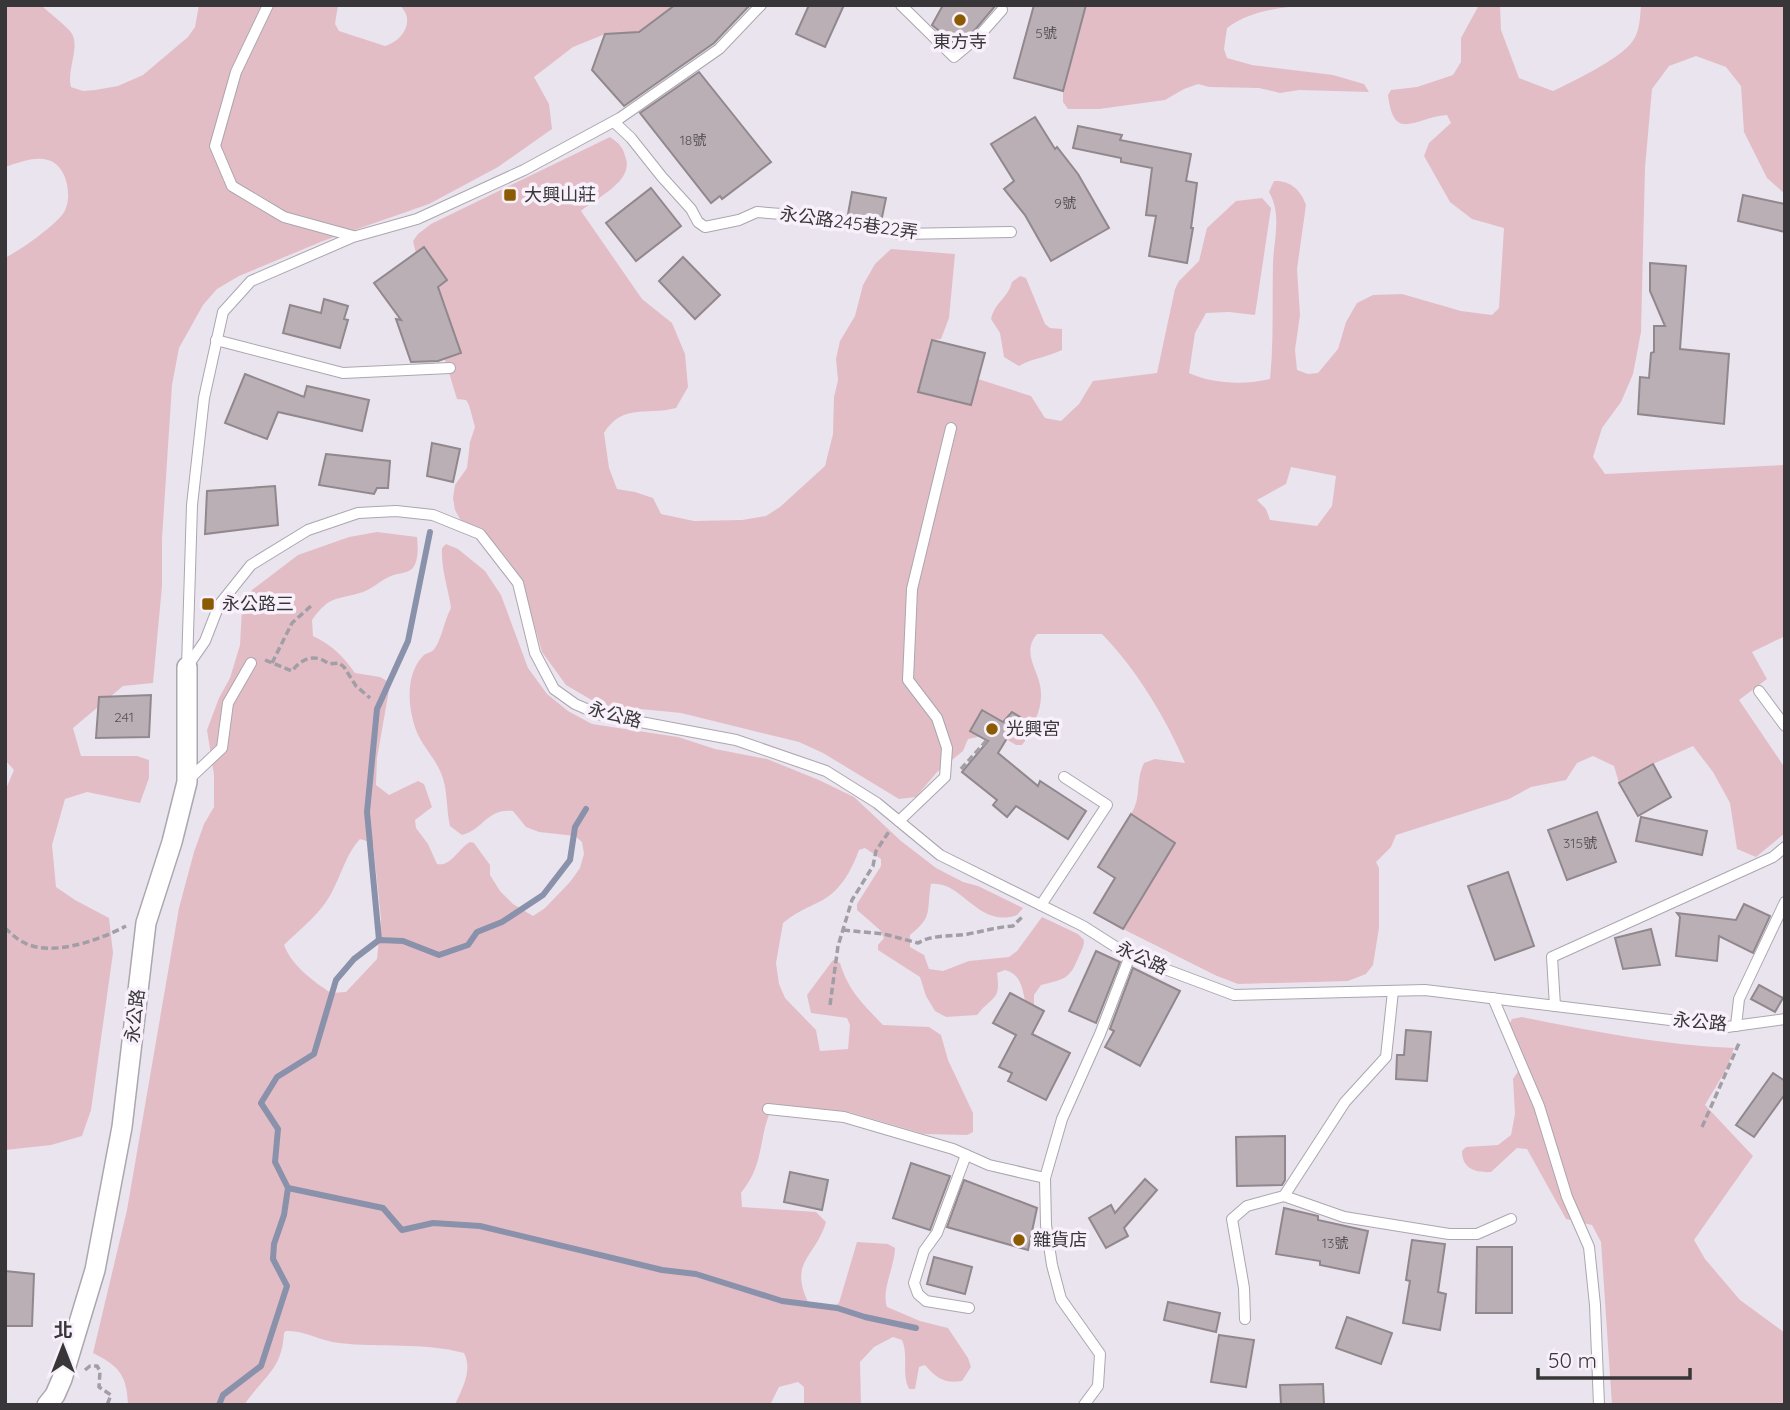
<svg xmlns="http://www.w3.org/2000/svg" width="1790" height="1410" font-family="Quicksand,'Noto Sans TC',sans-serif">
<style>
.green{fill:#e3bdc6;fill-rule:evenodd}
.lines{fill:none;stroke-linecap:round;stroke-linejoin:round}
.stream{stroke:#8992aa;stroke-width:6}
.building{fill:#b9afb5;stroke:#91888e;stroke-width:2}
.lane-casing{stroke:#aca6af;stroke-width:12}
.street-casing{stroke:#aca6af;stroke-width:22}
.path{stroke:#a29ea5;stroke-width:3.5;stroke-dasharray:7 3.5;stroke-linecap:butt}
.lane{stroke:#fff;stroke-width:10}
.street{stroke:#fff;stroke-width:19}
.poi-dot{fill:#8b5b02;stroke:#f8f1fb;stroke-width:2.5}
.labels{text-anchor:middle;stroke-width:7;stroke-linejoin:round;paint-order:stroke}
.number-label{font-size:14px;fill:#585458}
.poi-label{font-size:18px;fill:#383639;stroke:#f8f1fb;text-anchor:start}
.street-label{font-size:18px;fill:#383639;stroke:#f8f1fb}
</style>
<rect width="100%" height="100%" fill="#eae4ee"/>
<g class="green">
<path d="M5 5H41C50 14 62 22 70 31 82 45 66 70 71 87L83 91 95 90 118 86 143 75 188 37 195 27 199 5H338L335 24 339 31 385 46C404 40 416 19 399 5H675L639 32 605 34 573 47 534 77 549 104 552 129 498 167 429 204 323 241 239 276 217 289 203 305 179 348 172 385 162 539V586L153 683 123 686 73 728 81 756H137L149 760V778L140 803 87 792 65 799 52 845 56 887 75 900 109 918 113 953 91 1110 82 1136 51 1145 5 1150V791L14 770 5 760V258C22 249 49 230 62 215 74 201 68 165 48 160 34 156 18 163 5 167Z"/>
<path d="M1086 5H1309C1278 8 1252 10 1227 28L1224 49 1227 58 1252 65 1333 75 1364 84 1369 92 1299 90 1280 93 1259 88 1209 87 1198 84 1184 89 1165 100 1099 109H1068L1063 102V91Z"/>
<path d="M1479 5H1500L1501 30 1519 78 1553 91C1572 82 1620 59 1632 42 1640 32 1640 17 1641 5H1785V194L1767 178 1744 132 1741 86 1726 67 1696 56 1669 66 1652 89 1645 168 1641 332 1633 374 1621 402 1602 428 1593 457 1605 474 1785 465V636L1752 652 1767 679 1739 700 1785 768V833L1756 857 1737 849 1730 803 1713 772 1693 746 1653 764 1619 783 1614 766 1593 756 1577 763 1566 780 1531 787 1509 799 1396 835 1391 847 1376 862 1379 868V928L1373 965 1366 974 1348 981 1238 984 1217 976 1123 929 1175 843 1131 814C1142 797 1135 781 1144 763L1155 759 1185 763C1166 718 1136 669 1102 634H1037C1020 654 1041 672 1041 693 1042 711 1032 726 1025 741L1022 745H1016L996 733 968 739 963 751 937 772 916 797 899 799 823 753 799 742 681 713 600 705 566 685 542 652 522 582 485 532 461 521 455 510 453 498 455 485 467 468 470 442 475 427 469 405 466 400 457 399 429 308 413 241 418 234 431 224 610 137C620 144 623 147 626 159 633 181 597 198 581 211L642 299 672 323 685 354 688 387 676 408C645 416 623 403 604 433L609 468 617 489 635 492 653 498 661 514 694 521 742 520 766 516 780 507 825 466 833 434 834 397 838 380 836 359 840 341 855 316 863 285 875 264 891 249 955 254 949 318 941 339 932 340 918 392 970 405 978 379 1031 396 1045 418 1061 421 1079 404 1093 381 1157 373 1175 289 1179 281 1199 261 1207 228 1236 201 1262 198 1271 208 1255 315 1229 312 1206 313 1195 333 1189 373C1212 384 1245 385 1270 379 1274 340 1272 301 1273 263 1274 238 1282 215 1269 192L1274 181C1290 180 1301 190 1306 205L1297 269 1300 315 1295 350 1297 370 1308 374 1318 373 1338 349 1346 322 1357 303 1373 295 1402 294 1461 311 1492 315 1499 308 1504 228 1472 219 1450 202 1424 156 1429 143 1451 123 1447 115C1413 118 1394 143 1388 95L1391 90 1417 87 1453 75 1461 62V38ZM1291 467 1336 476 1332 506 1317 526 1270 520 1266 509 1257 500 1286 484Z"/>
<path d="M1020 276 1026 278 1045 324 1050 328 1062 329V350C1048 357 1033 358 1019 366L1004 357 1000 333 991 319C995 302 1008 298 1012 282Z"/>
<path d="M377 532 417 537C418 547 419 561 412 569 406 574 398 573 391 576 381 580 372 589 363 592 335 601 331 594 312 620L313 636C332 645 343 656 355 673L380 677 387 681 389 690 377 758 376 785 389 795 418 781 424 784 432 807 415 820 416 828 428 844 437 864C451 867 458 849 470 842L474 843 490 865V875L500 891 513 904 533 916 545 908 570 882 580 868 584 854 582 842 575 836 539 832 526 827 513 811C487 808 484 829 462 835L450 826C446 809 448 789 441 773 435 758 422 746 416 730 408 708 405 676 422 657 426 652 431 654 435 648 442 638 444 621 451 608 448 587 441 570 442 548L446 544 458 549 485 571 501 595 528 668 547 694 568 711 592 724 678 737 715 749 767 759 819 780 854 797 901 841 936 868 963 882 978 886 1023 908 1017 915C978 929 962 880 931 884 926 911 934 916 910 935V947L924 955 929 969 943 971 969 961 1009 957 1017 951 1042 917 1078 934 1084 940C1084 946 1082 950 1079 956 1070 979 1065 979 1041 985L1034 995V1006L1025 1001C1022 986 1020 974 1005 970L997 973C1001 1001 993 995 977 1015L946 1017 935 1011 926 996 920 977 878 950V945L884 938 880 930 857 910V904L881 866V859L865 848 859 850C852 869 842 889 823 900 806 909 799 910 783 923L776 963 779 984 785 998 816 1030 820 1051 848 1049 850 1025 847 1018 811 1013 807 995 833 960 840 963C849 992 863 1004 883 1025L929 1027 941 1035 948 1060 973 1113V1132L967 1135 924 1134 849 1112 773 1105C757 1139 766 1162 741 1193L742 1207 816 1212 826 1222C815 1259 787 1261 810 1306 822 1309 828 1311 839 1303L857 1242 888 1244 895 1248C895 1266 881 1290 887 1307L920 1321 948 1328 968 1358 971 1367 962 1381C945 1384 936 1378 925 1365L919 1367 915 1389H909C901 1373 909 1356 902 1340L893 1337 874 1347 860 1362 861 1405H804V1387L798 1382 779 1387 770 1405H455C462 1388 473 1371 464 1353 423 1342 380 1348 339 1343 320 1341 304 1330 286 1331L284 1333C282 1370 264 1376 244 1405H128C127 1375 119 1366 93 1353L127 1210 179 908 194 852 204 824 214 807V775L207 730 219 698 230 678 240 645 242 608 252 590 298 555 349 537ZM360 839 373 843 381 919 377 959 346 992 331 993C313 981 292 966 284 945 298 931 315 918 326 902 340 882 344 856 360 839Z"/>
<path d="M1522 1017C1593 1031 1662 1045 1734 1048L1727 1068 1705 1105 1753 1156 1694 1240 1705 1259 1740 1300 1785 1333V1405H1612L1601 1242 1592 1225 1566 1219 1527 1149 1517 1148 1491 1172C1476 1173 1462 1169 1462 1151L1466 1147 1498 1145 1511 1135 1515 1114 1513 1079 1525 1061 1509 1025 1512 1019Z"/>
</g>
<g class="lines">
<g class="stream">
<path d="M379 940 367 812 377 709 408 641 430 532"/>
<path d="M288 1188 383 1208 402 1230 433 1223 480 1226 662 1270 696 1274 782 1301 837 1308 865 1317 916 1328"/>
<path d="M219 1405 223 1395 261 1366 287 1286 273 1259 274 1244 284 1215 288 1188 275 1162 278 1129 261 1103 277 1077 314 1054 336 980 354 959 379 940 403 941 439 955 468 945 477 932 502 922 543 895 570 860 575 827 586 809"/>
</g>
</g>
<g class="building">
<path d="M675 5H750L714 43 624 106 592 70 605 34 639 32Z"/>
<path d="M809 5H844L825 47 796 34Z"/>
<path d="M943 5H996L974 31 956 45 932 25Z"/>
<path d="M1034 5H1086L1063 91 1014 78Z"/>
<path d="M699 72 771 162 722 199 720 196 711 203 640 113Z"/>
<path d="M1035 117 1055 149 1057 147 1078 174 1109 228 1051 261 1025 215 1004 189 1014 181 991 144Z"/>
<path d="M1078 126 1122 135 1120 140 1191 154 1186 181 1197 183 1191 228H1193L1187 263 1149 256 1156 216 1146 215 1152 168 1121 162V158L1073 148Z"/>
<path d="M651 188 681 226 636 261 606 223Z"/>
<path d="M852 192 886 198 881 222 848 214Z"/>
<path d="M1743 195 1785 204V232L1738 221Z"/>
<path d="M424 247 447 280 438 287 461 353 438 361 411 362 396 319 401 320 374 283Z"/>
<path d="M683 257 720 295 695 319 659 281Z"/>
<path d="M1650 263 1686 266 1680 349 1729 354 1724 424 1638 414 1640 377 1649 378 1651 353 1654 352V326H1665L1650 291Z"/>
<path d="M324 299 348 306 344 319 348 320 340 348 283 333 290 305 321 313Z"/>
<path d="M932 340 985 353 971 405 918 392Z"/>
<path d="M245 374 304 397 307 386 369 400 362 431 278 412 267 439 225 423Z"/>
<path d="M432 443 460 449 453 482 427 476Z"/>
<path d="M326 454 390 461 388 488H377L374 494 319 485Z"/>
<path d="M275 486 278 525 205 534 207 491Z"/>
<path d="M151 695 149 737 96 738 99 697Z"/>
<path d="M982 710 1003 722 1012 712 1020 717 998 753 1038 786 1040 781 1086 811 1068 839 1016 806 1007 817 993 805 997 800 962 772 988 741 970 731Z"/>
<path d="M1653 764 1671 797 1638 816 1619 783Z"/>
<path d="M1597 812 1616 862 1567 880 1548 830Z"/>
<path d="M1131 814 1175 843 1123 929 1094 913 1115 878 1098 867Z"/>
<path d="M1641 817 1707 831 1702 855 1636 841Z"/>
<path d="M1508 872 1534 946 1495 960 1468 886Z"/>
<path d="M1744 904 1770 916 1753 953 1719 936 1717 961 1676 956 1680 917 1677 913 1736 920Z"/>
<path d="M1651 929 1660 965 1623 969 1615 938Z"/>
<path d="M1096 951 1120 962 1096 1023 1069 1011Z"/>
<path d="M1133 968 1180 991 1140 1066 1105 1047 1114 1031 1110 1029Z"/>
<path d="M1759 985 1783 998 1775 1012 1751 999Z"/>
<path d="M1010 993 1044 1011 1032 1034 1070 1053 1046 1100 1008 1081 1012 1073 999 1067 1016 1035 993 1023Z"/>
<path d="M1406 1030 1431 1032 1427 1081 1396 1079 1397 1055H1404Z"/>
<path d="M1773 1073 1785 1081V1094L1754 1137 1736 1125Z"/>
<path d="M1285 1136V1180L1282 1185 1237 1186 1236 1137Z"/>
<path d="M911 1163 950 1176 930 1230 893 1218Z"/>
<path d="M790 1172 828 1180 822 1210 784 1202Z"/>
<path d="M1145 1179 1157 1190 1124 1228 1128 1236 1106 1248 1089 1218 1111 1205 1115 1213Z"/>
<path d="M964 1180 1037 1208 1028 1250 947 1227Z"/>
<path d="M1284 1208 1318 1216V1220L1368 1231 1359 1273 1320 1265V1261L1276 1254Z"/>
<path d="M1412 1240 1445 1244 1438 1292 1446 1294 1440 1330 1403 1323 1410 1281 1406 1280Z"/>
<path d="M1477 1247H1512V1313H1476Z"/>
<path d="M934 1257 972 1267 965 1294 927 1284Z"/>
<path d="M5 1271 34 1274 32 1326H5Z"/>
<path d="M1168 1302 1220 1313 1216 1332 1164 1320Z"/>
<path d="M1347 1317 1392 1333 1381 1364 1336 1348Z"/>
<path d="M1219 1335 1254 1340 1246 1387 1211 1382Z"/>
<path d="M1323 1384 1324 1405H1281L1280 1385Z"/>
</g>
<g class="lines">
<defs>
<g id="lane">
<path d="M268 5 236 72 215 146 232 186 284 217 353 236"/>
<path d="M901 5 954 57 979 36 1002 10"/>
<path d="M614 122 631 138 662 177 691 209 698 222 705 227 739 220 757 212 832 218 899 234 1011 232"/>
<path d="M216 340 343 373 450 368"/>
<path d="M187 667 205 641 219 605 251 565 308 530 358 513 396 511 433 515 480 534 518 583 535 653 554 689 575 704 598 714 736 740 826 771 877 803 940 855 1083 926 1130 956 1234 995 1425 990 1727 1027 1785 1019"/>
<path d="M187 667 192 505 204 398 223 312 251 281 353 237 417 219 524 170 620 118 719 49 761 5"/>
<path d="M1759 691 1785 726"/>
<path d="M187 781 222 748 228 703 251 663"/>
<path d="M899 821 945 777 947 748 937 718 908 680 912 589 951 428"/>
<path d="M1041 905 1107 805 1064 777"/>
<path d="M1393 991 1386 1057 1345 1102 1284 1196 1344 1217 1449 1234H1477L1511 1219"/>
<path d="M1493 998 1539 1106 1567 1197 1589 1247 1595 1305 1599 1405"/>
<path d="M1555 1006 1552 957 1773 857 1785 847"/>
<path d="M1736 1026 1739 999 1785 902"/>
<path d="M768 1109 844 1117 953 1149 989 1165 1045 1178"/>
<path d="M966 1155 937 1233 924 1251 914 1283 918 1294 926 1301 969 1308"/>
<path d="M1245 1319 1244 1288 1232 1219 1247 1206 1284 1196"/>
<path d="M1084 1405 1098 1386 1100 1354 1061 1299 1052 1265 1046 1225 1045 1178 1062 1119 1100 1034 1130 956"/>
</g>
<path id="street" d="M47 1405 55 1395 62 1379 95 1270 122 1127 146 923 172 842 187 782V667"/>
</defs>
<use href="#lane" class="lane-casing"/>
<use href="#street" class="street-casing"/>
<g class="path">
<path d="M265 660 292 671C302 658 315 653 329 664L339 663 344 667 356 686 370 698"/>
<path d="M272 663 292 623 311 606"/>
<path d="M961 769 987 740"/>
<path d="M5 928C11 933 16 939 23 942 50 958 100 940 126 926"/>
<path d="M843 930 884 934 918 943C933 934 951 937 968 934 984 931 997 927 1013 926L1024 915"/>
<path d="M830 1005 838 946 852 900 873 866 876 851 890 830"/>
<path d="M1702 1127 1740 1041"/>
<path d="M85 1370 90 1366H97L100 1371 99 1387 111 1395 107 1405"/>
</g>
<use href="#lane" class="lane"/>
<use href="#street" class="street"/>
</g>
<g class="poi-dot">
<circle cx="960" cy="20" r="7"/>
<rect x="503" y="188" width="14" height="14" rx="3.5"/>
<rect x="201" y="597" width="14" height="14" rx="3.5"/>
<circle cx="992" cy="729" r="7"/>
<circle cx="1019" cy="1240" r="7"/>
</g>
<g class="labels">
<g class="number-label">
<text x="1046" y="38">5號</text>
<text x="693" y="145">18號</text>
<text x="1065" y="208">9號</text>
<text x="124" y="722">241</text>
<text x="1580" y="848">315號</text>
<text x="1335" y="1248">13號</text>
</g>
<g class="poi-label">
<text x="960" y="48" text-anchor="middle">東方寺</text>
<text x="524" y="201">大興山莊</text>
<text x="222" y="610">永公路三</text>
<text x="1006" y="735">光興宮</text>
<text x="1033" y="1246">雜貨店</text>
</g>
<g class="street-label">
<text transform="translate(849 223) rotate(8)" y="6">永公路245巷22弄</text>
<text transform="translate(615 715) rotate(15)" y="6">永公路</text>
<text transform="translate(1142 958) rotate(25)" y="6">永公路</text>
<text transform="translate(135 1016) rotate(-83)" y="6">永公路</text>
<text transform="translate(1700 1022) rotate(5)" y="6">永公路</text>
</g>
</g>
<rect width="1790" height="1410" fill="none" stroke="#383639" stroke-width="14"/>
<g transform="translate(63 1347)" stroke="#f8f1fb" stroke-width="5" paint-order="stroke">
<path d="M0-5L12 26L0 18L-12 26Z" fill="#383639"/>
<text y="-10" font-size="19" font-weight="bold" text-anchor="middle" fill="#383639">北</text>
</g>
<path d="M1538 1368v10h152v-10" fill="none" stroke="#383639" stroke-width="3.5"/>
<text x="1548" y="1368" font-size="21" fill="#383639" stroke="#f8f1fb" stroke-width="5" paint-order="stroke">50 m</text>
</svg>
